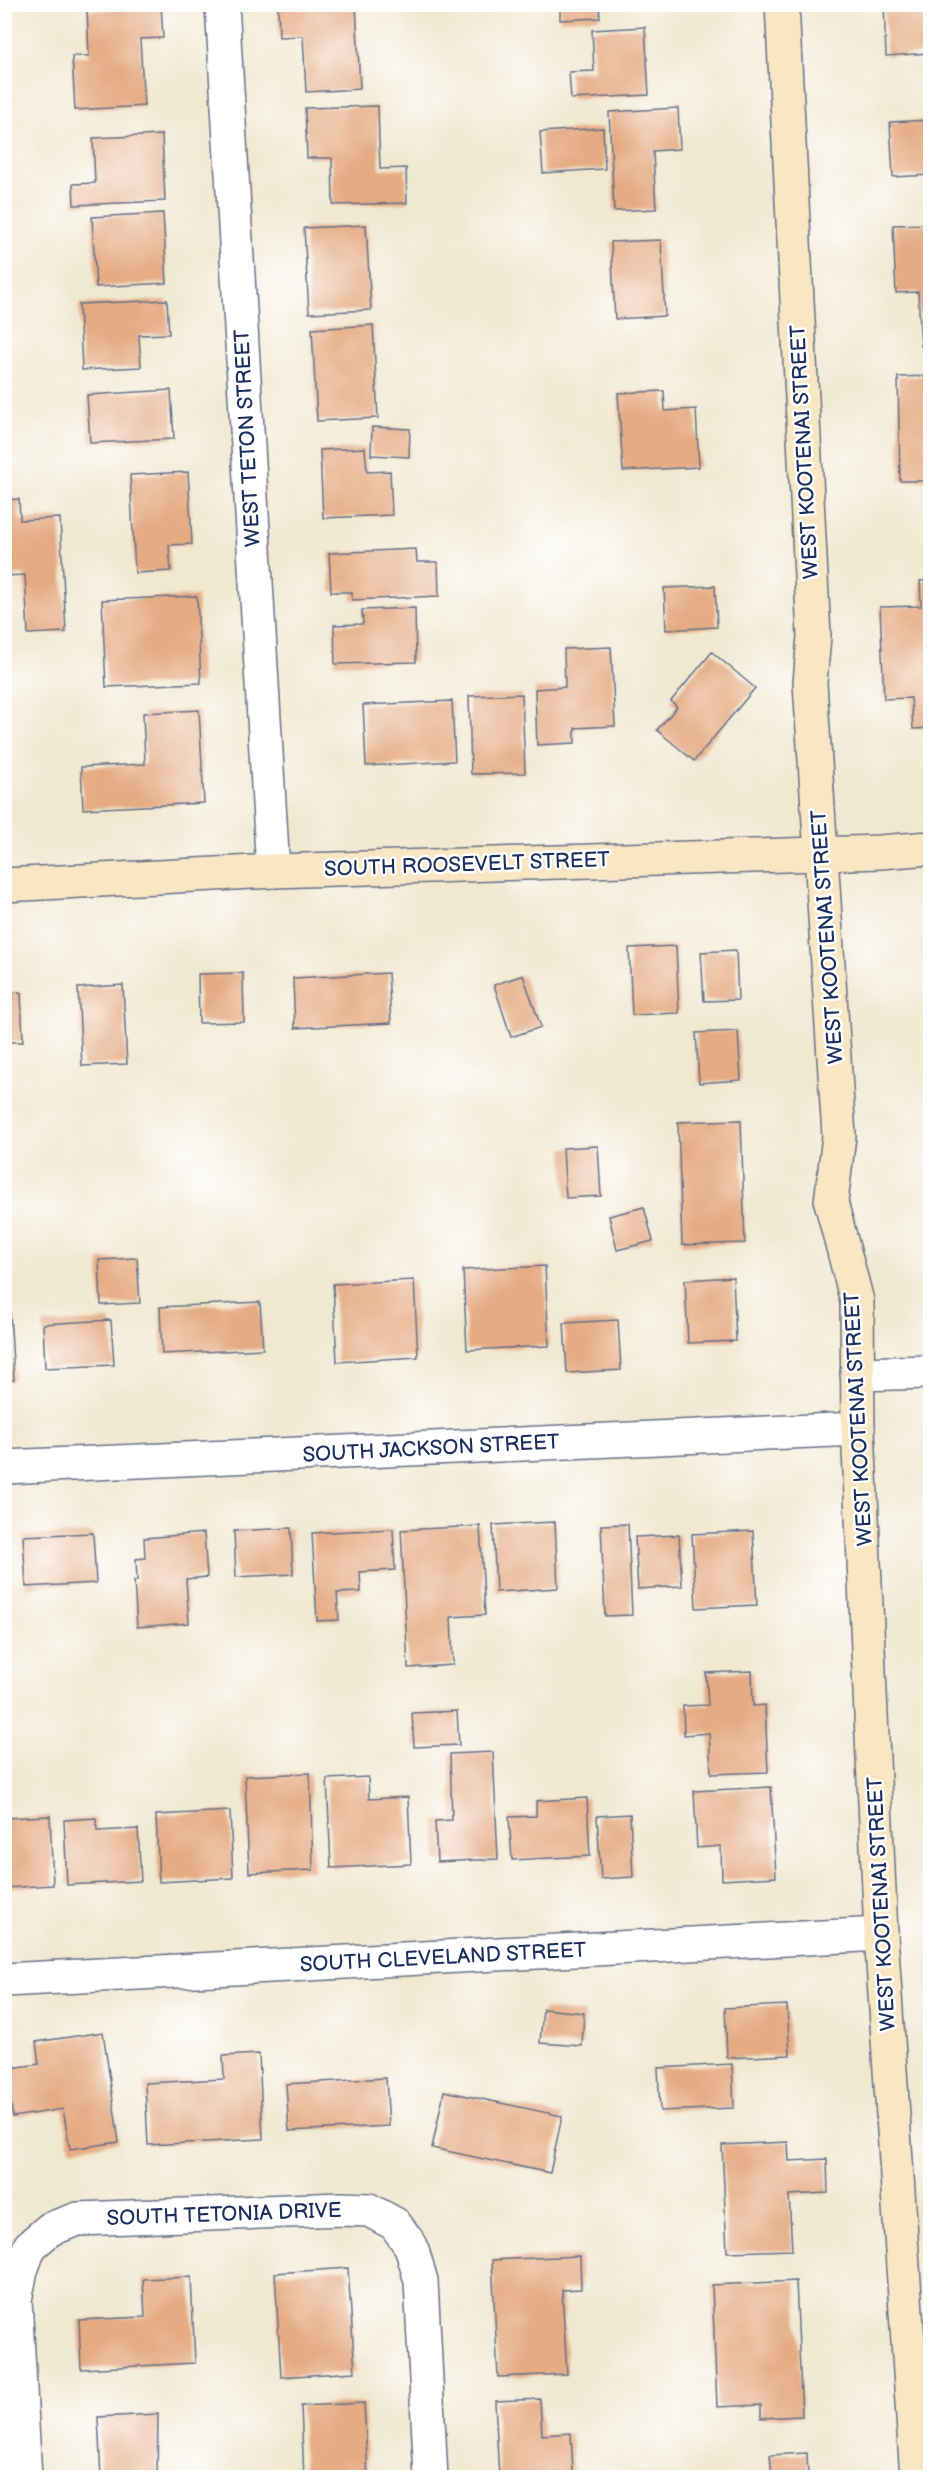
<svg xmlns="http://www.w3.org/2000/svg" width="935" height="2482" font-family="'Balsamiq Sans',sans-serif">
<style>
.building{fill:#e5ab83}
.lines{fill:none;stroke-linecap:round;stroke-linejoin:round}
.street-casing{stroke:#667086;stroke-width:36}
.secondary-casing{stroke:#667086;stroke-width:36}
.street{stroke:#fff;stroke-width:33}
.secondary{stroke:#f9e7c3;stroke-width:33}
.labels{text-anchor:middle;stroke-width:5;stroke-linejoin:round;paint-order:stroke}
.street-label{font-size:21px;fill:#1b2f5e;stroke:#fff}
</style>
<rect width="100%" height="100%" fill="#fff"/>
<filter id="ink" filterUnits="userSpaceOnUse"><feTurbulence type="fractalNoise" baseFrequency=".0167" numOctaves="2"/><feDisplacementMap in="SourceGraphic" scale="12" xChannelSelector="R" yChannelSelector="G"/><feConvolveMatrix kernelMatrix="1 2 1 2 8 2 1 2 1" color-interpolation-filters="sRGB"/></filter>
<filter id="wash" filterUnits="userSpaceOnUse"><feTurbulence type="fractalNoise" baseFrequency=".008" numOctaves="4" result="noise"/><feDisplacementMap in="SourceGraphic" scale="24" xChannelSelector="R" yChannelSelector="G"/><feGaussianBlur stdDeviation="1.35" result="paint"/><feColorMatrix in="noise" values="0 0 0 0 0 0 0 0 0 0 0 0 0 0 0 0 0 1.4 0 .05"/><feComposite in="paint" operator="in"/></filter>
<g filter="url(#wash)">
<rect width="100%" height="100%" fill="#f1e8d0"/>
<g id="blocks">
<g class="building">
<path d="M116 4H161L163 38 140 39 144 106 75 110 72 56H89L87 10 116 9Z"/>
<path d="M289 4H356L360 89 306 92 303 36 279 37 278 5Z"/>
<path d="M560 4H599L600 18 560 20Z"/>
<path d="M884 4H930V53L886 56Z"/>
<path d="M645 27 649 95 571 99 569 72 594 71 592 30Z"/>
<path d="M925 63H930V89H927Z"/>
<path d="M378 106 380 169 406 168 407 203 333 205 332 158H307L305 108Z"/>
<path d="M678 108 680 149 653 151 656 209 614 211 609 112Z"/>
<path d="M930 120V175L893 177 890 122Z"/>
<path d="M603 128 605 169 543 173 540 132Z"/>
<path d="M162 135 165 201 74 205 73 184 95 183 93 138Z"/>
<path d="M163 213 167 283 96 287 92 217Z"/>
<path d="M930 224V345L921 346 918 292 896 293 893 225Z"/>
<path d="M366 225 371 310 309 313 304 228Z"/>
<path d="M661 240 665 316 615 319 611 242Z"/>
<path d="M167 300 169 334 139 335 141 367 82 370 79 304Z"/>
<path d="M373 325 378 418 317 421 312 329Z"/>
<path d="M930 376V481H900L898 377Z"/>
<path d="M171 390 174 439 90 443 87 395Z"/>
<path d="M664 391 665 411 696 409 699 467 623 471 618 393Z"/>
<path d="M372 427 410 429 409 457 371 455Z"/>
<path d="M365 448 367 472 390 471 392 515 323 518 320 450Z"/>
<path d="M188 472 192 544 169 545 171 571 135 573 130 475Z"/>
<path d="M19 499 20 520 60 518 66 632 28 634 25 575 4 576V500Z"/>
<path d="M416 549 417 562H438L439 596 352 600V592H331L329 553Z"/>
<path d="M930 580V728L913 729 911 698 884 699 880 607 921 606 920 581Z"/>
<path d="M715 586 717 627 666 630 664 588Z"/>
<path d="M197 596 201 683 106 687 102 600Z"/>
<path d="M415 608 416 662 335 664 334 625 363 624 362 610Z"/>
<path d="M611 647 615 726 575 728V743L537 745 535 689 565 687 564 649Z"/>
<path d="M712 652 755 688 694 761 657 730 677 707 671 701Z"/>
<path d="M522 694 525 773 471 774 469 696Z"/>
<path d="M452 701 455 761 366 766 363 705Z"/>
<path d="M199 710 204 803 83 809 81 767 145 764 143 713Z"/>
<path d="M676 946 679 1013 632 1015 629 948Z"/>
<path d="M736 950 738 1000 704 1001 701 952Z"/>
<path d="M243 973 244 1022 199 1023 198 974Z"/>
<path d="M388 973 391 1023 295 1028 293 978Z"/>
<path d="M523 975 541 1027 511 1037 494 985Z"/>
<path d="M123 985 127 1064 82 1066 78 988Z"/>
<path d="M21 992 23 1042H4V993Z"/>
<path d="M738 1031 741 1080 699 1083 696 1033Z"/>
<path d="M741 1120 745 1243 682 1245 678 1122Z"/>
<path d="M598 1146 601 1196 566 1198 563 1148Z"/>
<path d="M644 1207 653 1241 617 1250 609 1216Z"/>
<path d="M137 1258 140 1303 101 1305 99 1260Z"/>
<path d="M545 1266 549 1346 467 1350 463 1270Z"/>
<path d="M733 1277 736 1341 688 1343 685 1280Z"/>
<path d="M414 1280 418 1357 337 1362 333 1284Z"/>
<path d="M9 1296 14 1380H5V1297Z"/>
<path d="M260 1302 263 1349 162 1354 160 1307Z"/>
<path d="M111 1320 114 1365 45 1368 43 1324Z"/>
<path d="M618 1320 621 1370 567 1373 564 1323Z"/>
<path d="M555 1522 558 1588 496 1592 493 1525Z"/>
<path d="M628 1524 632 1615 605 1616 601 1525Z"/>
<path d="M480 1526 485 1615 451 1617 453 1665 408 1668 401 1530Z"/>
<path d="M291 1528 293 1574 236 1577 234 1531Z"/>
<path d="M393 1529 395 1570 360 1572 361 1592 337 1593 339 1620 317 1621 312 1533Z"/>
<path d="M753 1531 757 1605 696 1608 692 1534Z"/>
<path d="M93 1533 96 1583 26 1587 23 1536Z"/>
<path d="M204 1533 207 1577 186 1579 189 1623 137 1627 134 1581H137L136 1559 145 1558 144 1538Z"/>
<path d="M679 1535 682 1586 638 1589 635 1537Z"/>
<path d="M752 1671 753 1706 765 1705 768 1772 711 1774 709 1733 684 1735 683 1706 708 1705 706 1673Z"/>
<path d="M457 1711 459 1745 414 1747 412 1713Z"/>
<path d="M493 1752 498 1859 437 1862 435 1821 452 1820 450 1754Z"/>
<path d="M310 1773 313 1870 249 1873 245 1776Z"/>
<path d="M368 1777 369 1799 408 1797 411 1864 331 1868 327 1779Z"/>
<path d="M771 1787 776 1877 722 1880 721 1846 697 1848 694 1791Z"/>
<path d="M587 1798 590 1856 512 1860 509 1817 536 1816V1801Z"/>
<path d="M230 1811 233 1878 159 1882 156 1815Z"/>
<path d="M630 1814 633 1877 601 1879 597 1816Z"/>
<path d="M50 1816 53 1885 4 1888V1818Z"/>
<path d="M96 1818 97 1831 138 1829 141 1881 67 1885 64 1820Z"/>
<path d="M787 2005 790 2055 727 2058 725 2008Z"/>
<path d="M543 2009 584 2013 582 2046 540 2043Z"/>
<path d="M103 2032 119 2142 70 2149 63 2109 13 2117 5 2069 39 2064 36 2042Z"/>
<path d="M259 2054 263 2139 148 2145 145 2083 224 2079 223 2056Z"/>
<path d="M732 2064 734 2108 660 2111 658 2068Z"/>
<path d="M386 2078 389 2126 289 2131 286 2084Z"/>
<path d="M444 2091 562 2116 550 2173 432 2148Z"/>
<path d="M788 2142 789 2161 827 2159 828 2193 789 2195 792 2250 727 2252 722 2145Z"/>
<path d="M580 2256 581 2289 562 2290 567 2374 498 2377 492 2260Z"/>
<path d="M348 2268 355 2372 281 2377 275 2273Z"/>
<path d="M191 2277 195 2363 81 2369 79 2320 145 2317 143 2279Z"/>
<path d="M796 2281 802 2416 761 2418V2405L717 2407 712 2285Z"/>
<path d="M540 2399 542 2435 571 2433 573 2472 547 2474 548 2478H499L495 2401Z"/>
<path d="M364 2403 368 2478H304L301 2406Z"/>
<path d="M158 2414 157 2478H101L98 2417Z"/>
<path d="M807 2453 808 2478H772L770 2455Z"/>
</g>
</g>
</g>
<g filter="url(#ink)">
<use href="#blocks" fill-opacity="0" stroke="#667086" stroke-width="1.5"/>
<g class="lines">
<defs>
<g id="street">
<path d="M222 4 273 871"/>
<path d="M857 1374 930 1372"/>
<path d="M4 1467 858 1429"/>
<path d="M4 1980 881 1934"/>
<path d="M25 2478 15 2300 21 2270 30 2246 50 2229 78 2219 342 2209 369 2210 395 2224 411 2246 421 2281 431 2478"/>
</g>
<g id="secondary">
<path d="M782 4 814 636 810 683 839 1136 831 1202 857 1301 858 1429 881 1934 917 2478"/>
<path d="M4 885 273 871 880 852 930 848"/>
</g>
</defs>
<use href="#street" class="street-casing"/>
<use href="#secondary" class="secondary-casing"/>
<use href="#street" class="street"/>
<use href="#secondary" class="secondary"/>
</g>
</g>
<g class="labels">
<g class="street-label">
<text transform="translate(247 438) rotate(-93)" y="7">WEST TETON STREET</text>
<text transform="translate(804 452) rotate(-93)" y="7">WEST KOOTENAI STREET</text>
<text transform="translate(467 864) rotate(-2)" y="7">SOUTH ROOSEVELT STREET</text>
<text transform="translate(827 937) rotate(-94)" y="7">WEST KOOTENAI STREET</text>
<text transform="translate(858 1419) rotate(-93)" y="7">WEST KOOTENAI STREET</text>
<text transform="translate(431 1448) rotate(-3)" y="7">SOUTH JACKSON STREET</text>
<text transform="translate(881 1904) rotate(-93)" y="7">WEST KOOTENAI STREET</text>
<text transform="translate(443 1957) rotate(-3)" y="7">SOUTH CLEVELAND STREET</text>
<text transform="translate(224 2214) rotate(-2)" y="7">SOUTH TETONIA DRIVE</text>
</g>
</g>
<rect width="935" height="2482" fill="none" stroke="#fff" stroke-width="24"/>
</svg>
